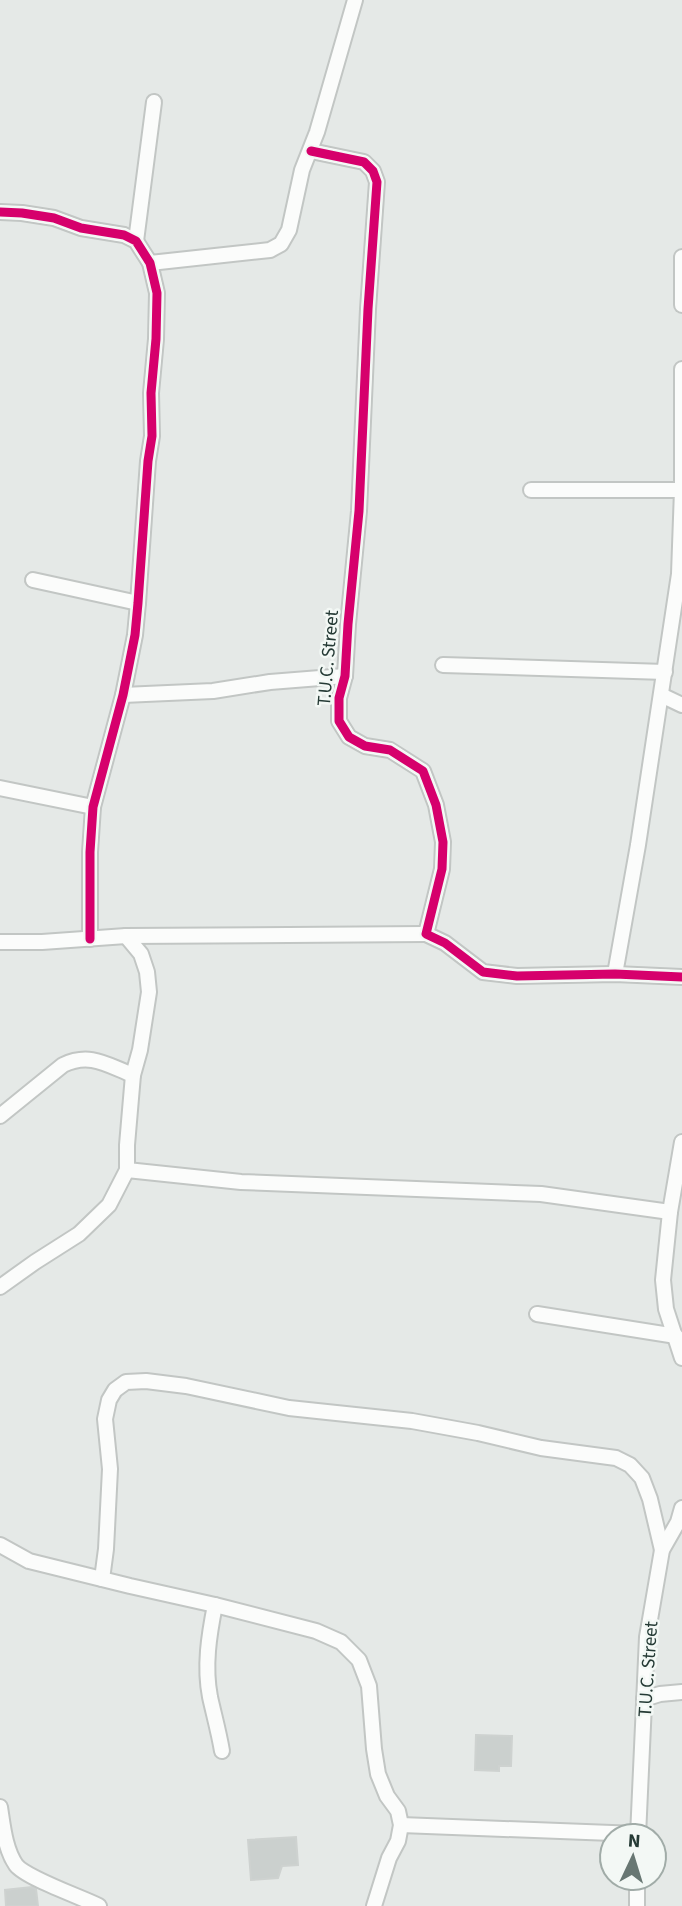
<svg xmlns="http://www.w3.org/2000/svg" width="682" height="1906" font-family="'Source Sans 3',sans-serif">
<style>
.building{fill:#cbd0ce;stroke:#ced2d0;stroke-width:2}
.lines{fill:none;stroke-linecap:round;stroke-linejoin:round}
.street-casing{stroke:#c2c6c4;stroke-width:18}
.street{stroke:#fbfcfb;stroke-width:14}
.cycleway-casing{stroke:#f3f8f5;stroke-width:13}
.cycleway{stroke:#d6006c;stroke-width:9}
.labels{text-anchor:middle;stroke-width:5;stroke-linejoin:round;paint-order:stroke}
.street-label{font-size:19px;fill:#253a35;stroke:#f3f8f5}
</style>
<rect width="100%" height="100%" fill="#e5e9e7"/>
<g class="building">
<path d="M476 1735 512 1736 511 1766H499V1771L475 1770Z"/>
<path d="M296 1837 298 1865 282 1866 278 1878 251 1880 248 1840Z"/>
<path d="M32 1887 36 1889 38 1906H6L5 1890Z"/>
</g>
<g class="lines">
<defs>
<g id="street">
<path d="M311 151 364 162 373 171 377 182 368 309 359 511 348 624 345 676 339 698V721L349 737 365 746 390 750 423 771 436 805 443 842 442 869 426 934 445 943 483 972 517 976 615 974 682 977"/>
<path d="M0 212 22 213 54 218 81 228 124 235 136 241 150 263 157 293 156 339 151 393 152 436 148 461 138 603 135 635 123 695 93 807 90 852V939"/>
<path d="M136 241 154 102"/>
<path d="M682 257V305"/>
<path d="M150 263 270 250 281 244 289 230 302 170 317 132 355 0"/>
<path d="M531 490H682"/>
<path d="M33 580 138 603"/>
<path d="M443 665 665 672"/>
<path d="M123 695 213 691 270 682 345 676"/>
<path d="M661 695 682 705"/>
<path d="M0 788 93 807"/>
<path d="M0 942H42L126 936 426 934"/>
<path d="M615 974 638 845 679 574 682 490V369"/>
<path d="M0 1116 63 1065C90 1052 107 1065 133 1075"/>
<path d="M682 1142 670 1212 663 1280 666 1309 682 1358"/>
<path d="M127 1170 241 1182 541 1194 670 1212"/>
<path d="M0 1287 35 1262 79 1234 109 1205 127 1170V1145L133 1075 140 1050 149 992 147 972 141 954 126 936"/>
<path d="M537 1314 676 1336"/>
<path d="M0 1545 29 1561 130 1586 215 1605 316 1631 341 1642 359 1660 369 1686 374 1749 378 1774 387 1796 398 1811 401 1825 398 1841 389 1858 374 1906"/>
<path d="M102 1579 106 1549 110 1469 105 1419 109 1400 115 1390 126 1382 146 1381 186 1386 289 1408 412 1421 478 1433 541 1448 616 1458 630 1465 642 1478 650 1499 662 1550"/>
<path d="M215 1605C209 1635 204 1666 210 1697 214 1715 219 1733 222 1751"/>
<path d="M644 1699 660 1694 682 1692"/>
<path d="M0 1807C3 1826 5 1849 16 1865 26 1878 81 1897 99 1906"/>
<path d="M401 1825 638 1834"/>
<path d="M638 1836 647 1637 662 1550 678 1522 682 1508"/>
<path d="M637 1906V1878"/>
</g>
</defs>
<use href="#street" class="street-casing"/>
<use href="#street" class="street"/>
<defs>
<g id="cycleway">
<path d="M311 151 364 162 373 171 377 182 368 309 359 511 348 624 345 676 339 698V721L349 737 365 746 390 750 423 771 436 805 443 842 442 869 426 934 445 943 483 972 517 976 615 974 682 977"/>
<path d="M0 212 22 213 54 218 81 228 124 235 136 241 150 263 157 293 156 339 151 393 152 436 148 461 138 603 135 635 123 695 93 807 90 852V939"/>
</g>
</defs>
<use href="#cycleway" class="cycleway-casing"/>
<use href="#cycleway" class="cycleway"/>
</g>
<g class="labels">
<g class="street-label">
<text transform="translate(327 658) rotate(-85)" y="7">T.U.C. Street</text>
<text transform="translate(647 1669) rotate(-86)" y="7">T.U.C. Street</text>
</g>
</g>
<g transform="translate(633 1857) rotate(4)"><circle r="33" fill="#f3f8f5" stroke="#a1aca8" stroke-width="2"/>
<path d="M0-5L12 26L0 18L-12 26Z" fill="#687773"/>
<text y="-10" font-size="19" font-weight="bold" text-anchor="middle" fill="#253a35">N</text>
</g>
</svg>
